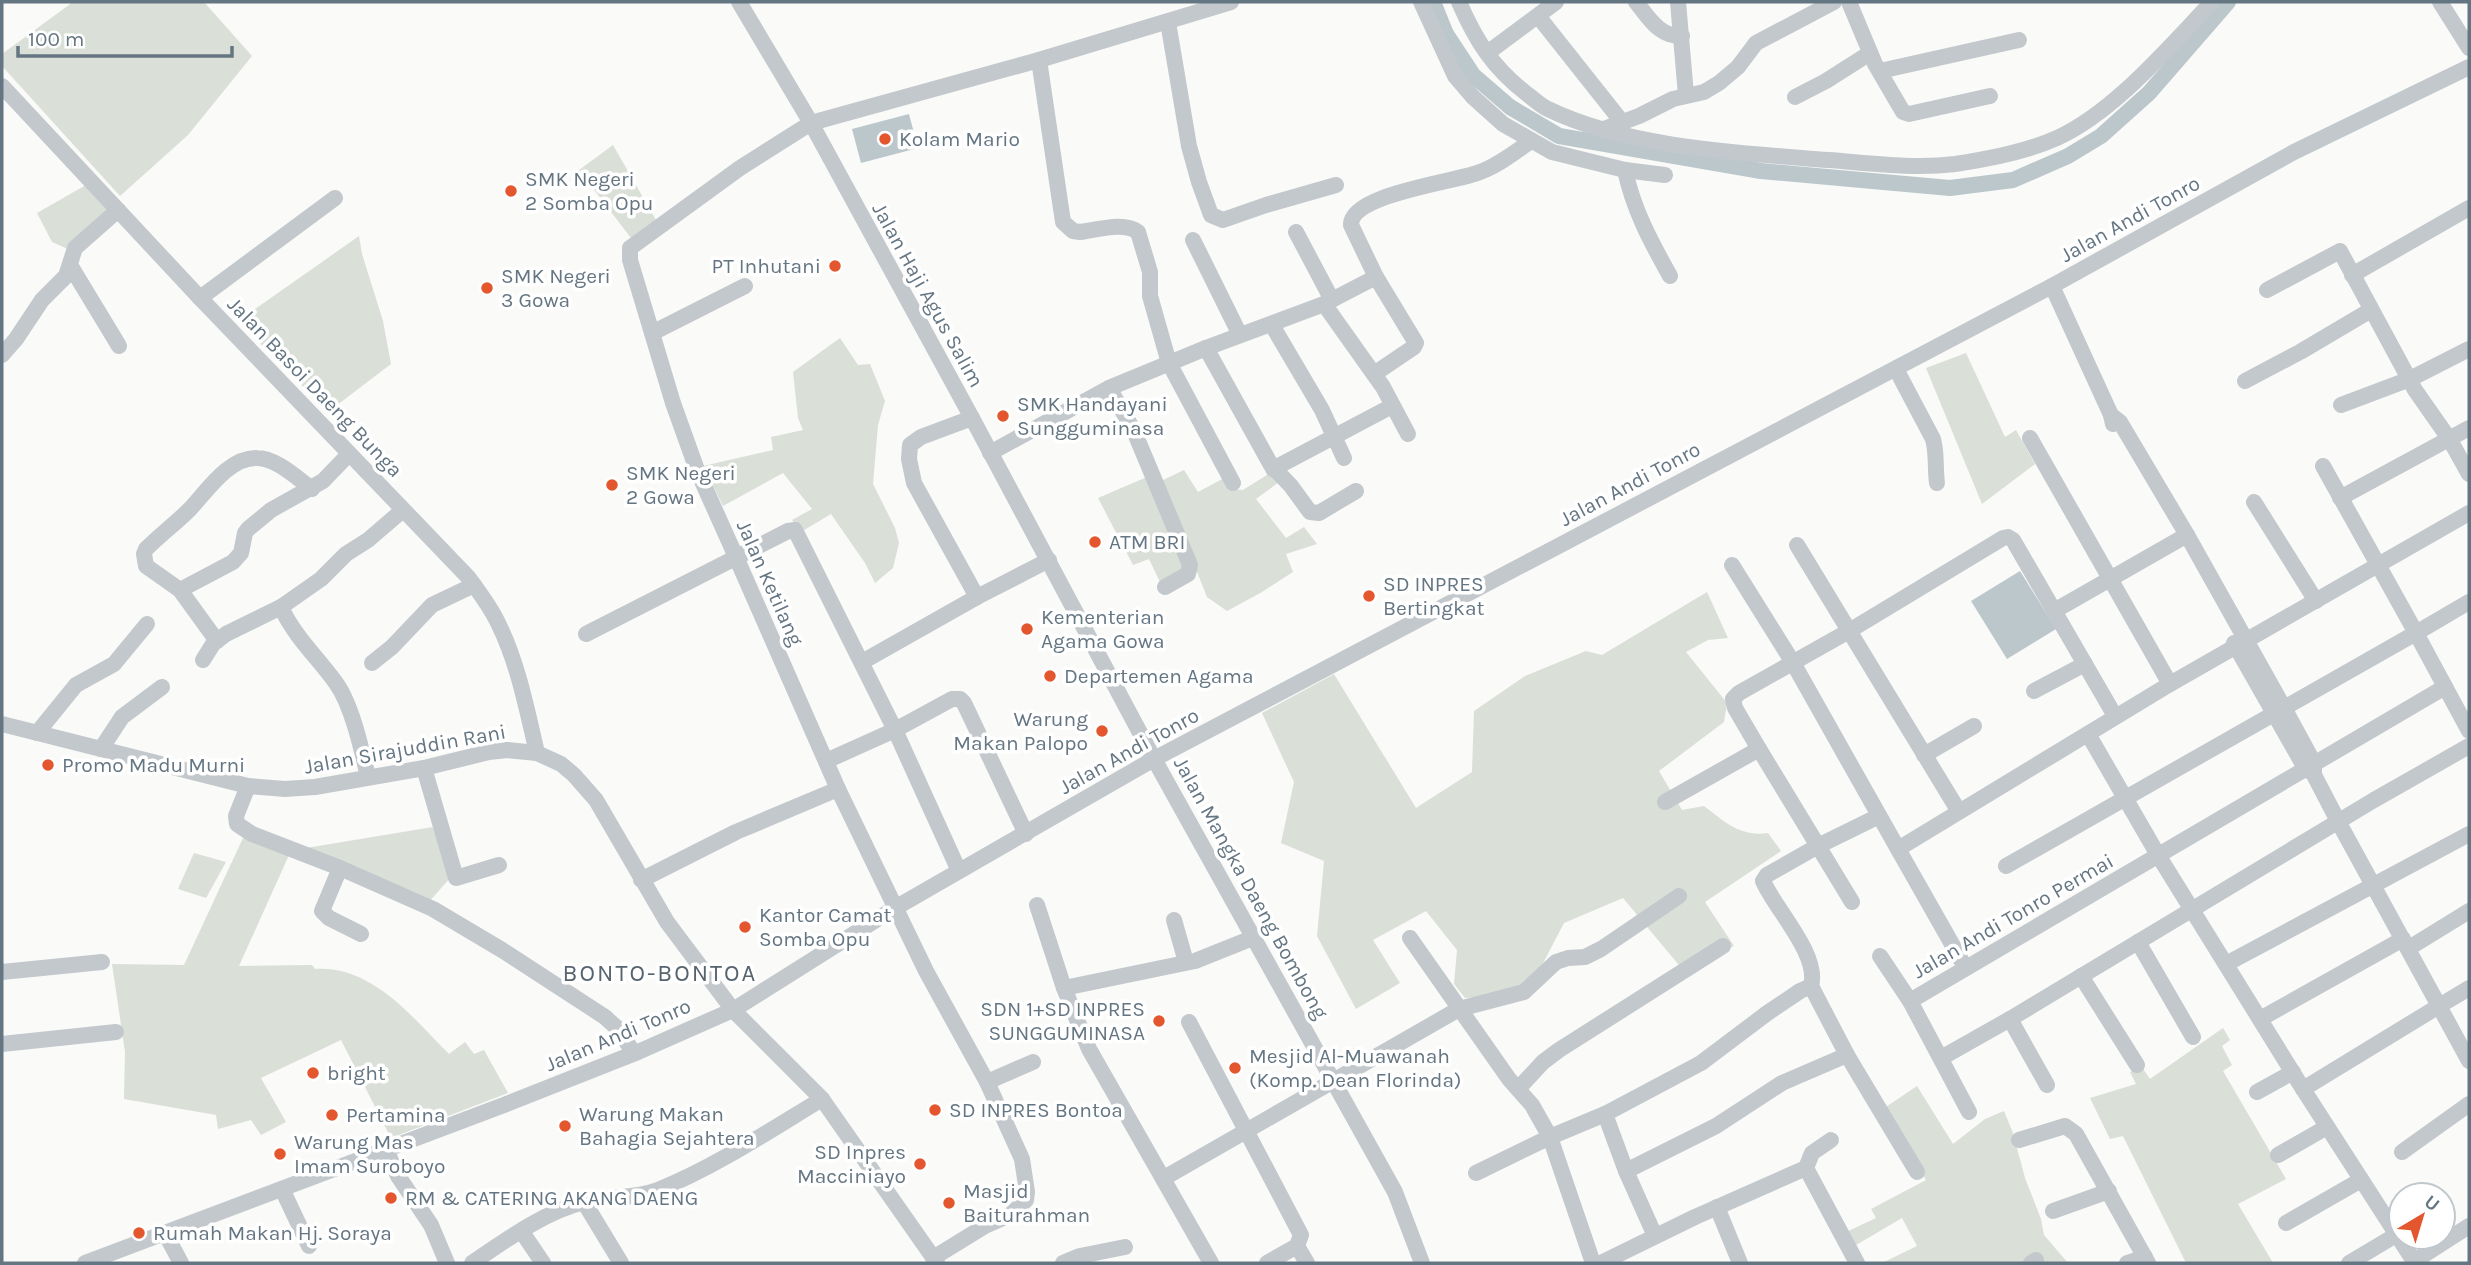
<svg xmlns="http://www.w3.org/2000/svg" width="2471" height="1265" font-family="Karla,sans-serif">
<style>
.green{fill:#dadfd7}
.water{fill:#bbc7cb}
.lines{fill:none;stroke-linecap:round;stroke-linejoin:round}
.canal{stroke:#bbc7cb;stroke-width:16}
.minor{stroke:#c3c8cc;stroke-width:16}
.poi-dot{fill:#e4572e;stroke:#fff;stroke-width:2.5}
.labels{text-anchor:middle;stroke-width:7;stroke-linejoin:round;paint-order:stroke}
.poi-label{font-size:21px;fill:#657683;stroke:#fff;text-anchor:start}
.street-label{font-size:21px;fill:#657683;stroke:#fff}
.quarter-label{font-size:24px;letter-spacing:2px;fill:#57646e;stroke:#fff}
</style>
<rect width="100%" height="100%" fill="#fafaf8"/>
<g class="green">
<path d="M73 2H204L252 56 188 135 120 196 2 66V54Z"/>
<path d="M613 145 656 220 631 238 592 187 582 186 575 173Z"/>
<path d="M86 185 114 210 70 250 52 242 37 213Z"/>
<path d="M359 236 362 254 383 321 391 364 328 412 238 321Z"/>
<path d="M840 338 858 365 870 364 885 401 878 425 873 484 895 528 899 543 893 568 875 583 865 563 831 514 801 532 792 520 812 509 783 473 723 506 703 466 773 450 771 437 803 430 798 418 793 372Z"/>
<path d="M1966 353 2005 437 2016 430 2035 464 1982 504 1926 368Z"/>
<path d="M1184 470 1198 492 1224 478 1232 489 1243 490 1270 473 1279 482 1256 499 1286 538 1304 527 1317 544 1286 554 1293 572 1262 592 1227 611 1207 597 1161 481Z"/>
<path d="M1147 477 1186 568 1160 582 1149 559 1133 565 1098 498Z"/>
<path d="M1707 592 1728 638 1708 640 1686 652 1727 703 1724 722 1659 771 1682 810 1704 806C1725 822 1740 837 1768 833L1781 851 1705 902 1734 946 1683 970 1623 898 1564 923 1527 994 1465 998 1454 984 1457 950 1426 911 1373 940 1400 983 1356 1009 1317 936 1324 861 1281 843 1294 782 1262 713 1334 674 1416 808 1472 772 1474 711 1525 676 1586 651 1602 655Z"/>
<path d="M433 827 450 878 428 903 306 848Z"/>
<path d="M243 838 289 855 239 966 312 965 315 969C372 965 413 1018 449 1054L465 1042 474 1054 484 1050 508 1093 391 1138 341 1040 261 1078 286 1122 261 1135 251 1120 218 1129 216 1115 124 1099 125 1052 112 964 184 965Z"/>
<path d="M194 853 226 862 206 898 178 889Z"/>
<path d="M2223 1028 2230 1040 2222 1046 2232 1065 2223 1071 2286 1179 2238 1204 2273 1263H2186L2123 1136 2110 1139 2090 1098 2136 1084 2130 1072 2141 1066 2150 1079Z"/>
<path d="M1917 1086 1953 1144 1985 1119 2004 1111 2013 1133 2025 1178 2041 1219 2044 1235 2068 1263H1882L1917 1246 1902 1218 1851 1248 1844 1233 1876 1218 1871 1209 1926 1180 1883 1109Z"/>
</g>
<g class="water">
<path d="M909 114 918 148 861 163 852 129Z"/>
<path d="M2020 571 2056 629 2007 659 1971 601Z"/>
</g>
<g class="lines">
<path class="canal" d="M1433 2 1446 34 1473 75 1510 107 1559 136 1761 171 1950 188 2013 180 2068 156 2101 136 2149 93 2228 2"/>
<g class="minor">
<path d="M739 2 811 123 972 418 1154 759 1395 1192 1422 1263"/>
<path d="M1421 2 1455 76 1473 97 1503 124 1552 152 1625 170 1665 175"/>
<path d="M1459 2C1476 41 1493 68 1527 94 1534 99 1541 106 1548 109 1628 148 1741 153 1828 160 1870 163 1913 169 1955 164 1989 159 2026 152 2057 138 2114 112 2169 47 2212 2"/>
<path d="M1636 2C1649 18 1659 37 1682 36"/>
<path d="M1678 2 1686 95"/>
<path d="M1849 2 1875 64 1903 112 1909 114 1990 96"/>
<path d="M2440 2 2469 48"/>
<path d="M1538 16 1622 122"/>
<path d="M1168 22 1189 146 1199 182 1211 215 1223 220 1266 205 1336 185"/>
<path d="M1490 51 1556 2"/>
<path d="M1039 60 1063 222 1073 231 1080 232C1097 230 1124 221 1138 232L1150 272V296L1169 363 1233 483"/>
<path d="M1880 71 2019 40"/>
<path d="M2 86 200 298 468 577C479 592 490 606 498 623 518 663 527 710 537 753"/>
<path d="M1795 97 1826 81 1870 53"/>
<path d="M1604 129 1639 116 1673 99 1704 92 1719 83 1738 67 1756 43 1834 2"/>
<path d="M1625 170C1633 209 1651 242 1670 276"/>
<path d="M1296 232 1332 300"/>
<path d="M1193 240 1240 335"/>
<path d="M70 265 119 346"/>
<path d="M2352 275 2469 208"/>
<path d="M2052 286 2111 415 2113 424"/>
<path d="M2267 290 2340 251 2415 390 2450 440 2469 474"/>
<path d="M200 298 335 198"/>
<path d="M1324 304 1383 387 1408 434"/>
<path d="M1272 325 1322 410 1344 458"/>
<path d="M652 333 745 286"/>
<path d="M1206 348 1271 465 1291 486 1310 512 1319 513 1356 491"/>
<path d="M2 355 16 339 42 300 66 276 75 248 118 210"/>
<path d="M1896 369 1933 439C1937 453 1935 469 1937 483"/>
<path d="M1374 374 1414 347 1416 343 1376 277"/>
<path d="M2245 381 2300 352 2371 310"/>
<path d="M1109 388 1134 431 1190 565 1188 574 1165 587"/>
<path d="M2341 405 2410 379 2469 349"/>
<path d="M2111 415 2120 422 2187 535 2284 708 2314 763V775L2339 823 2439 1006 2303 1089 2415 1263"/>
<path d="M972 418 921 437 910 445 909 459 914 483 977 597"/>
<path d="M2030 438 2170 684"/>
<path d="M990 453 1109 388 1206 348 1324 304 1376 277 1351 225C1350 194 1456 182 1480 172 1499 165 1515 152 1531 141"/>
<path d="M1273 469 1392 406"/>
<path d="M2340 498 2469 428"/>
<path d="M2254 502 2316 601"/>
<path d="M1797 545 1958 810"/>
<path d="M1732 565 1792 661 1898 849 2170 684 2469 513"/>
<path d="M180 590 233 562 241 553 245 533 248 529 271 510 323 481 349 454"/>
<path d="M2469 602 2416 633 2469 731"/>
<path d="M2054 611 2187 535"/>
<path d="M586 634 788 531 795 530 895 730 959 871"/>
<path d="M217 641 180 590 146 566 144 554 146 549C160 535 176 523 190 509 207 491 229 457 257 458 276 458 297 478 312 489"/>
<path d="M2234 643 2305 768 2309 771"/>
<path d="M203 660 213 644 226 634 281 607"/>
<path d="M862 662 977 597 1049 560"/>
<path d="M372 663 392 647 432 605 474 585"/>
<path d="M2034 691 2085 664"/>
<path d="M2 724 248 786 285 789 315 787 424 768 489 752 507 750 537 753 561 764 574 775 596 800 667 922 733 1010 822 1099 937 1263"/>
<path d="M37 733 76 685 114 664 147 624"/>
<path d="M2088 734 2158 855 2303 1089"/>
<path d="M101 749 122 717 162 687"/>
<path d="M1924 755 1974 726"/>
<path d="M826 761 895 730 952 699H960L964 703 1026 834"/>
<path d="M424 768 456 878 499 865"/>
<path d="M368 777C362 751 352 705 336 683 318 658 294 636 281 607L321 579 346 554 368 540 403 510"/>
<path d="M248 786 236 816 237 824 252 834 340 868 322 911 329 918 361 934"/>
<path d="M1665 802 1759 749"/>
<path d="M1879 816 1818 846 1759 749 1735 708 1733 699 1739 693 1849 631 2003 538 2008 537 2013 540 2115 716"/>
<path d="M1898 849 1965 967"/>
<path d="M2006 866 2416 633 2323 466"/>
<path d="M340 868 433 909 502 950 605 1017 617 1028 634 1053"/>
<path d="M641 880 736 832 838 789"/>
<path d="M1037 905 1064 988 1089 1049 1211 1263"/>
<path d="M1174 920 1186 962"/>
<path d="M1410 938 1509 1079 1532 1105 1550 1137 1476 1173"/>
<path d="M2138 942 2193 1037"/>
<path d="M2409 948 2469 911"/>
<path d="M1880 956 1910 1001"/>
<path d="M2226 964 2469 834"/>
<path d="M2 972 102 962"/>
<path d="M2081 976 2137 1065"/>
<path d="M1811 986C1820 955 1775 909 1763 881L1767 875 1818 846 1852 902"/>
<path d="M1064 988 1195 961 1255 937"/>
<path d="M2469 988 2439 1006 2469 1061"/>
<path d="M2010 1019 2047 1085"/>
<path d="M2260 1019 2403 939"/>
<path d="M1189 1022 1301 1235 1297 1246 1267 1263"/>
<path d="M2 1044 116 1032"/>
<path d="M1847 1055 1917 1172"/>
<path d="M1941 1058 2010 1019 2374 800 2469 746"/>
<path d="M987 1082 1033 1062"/>
<path d="M1518 1089 1543 1062 1559 1050 1723 946"/>
<path d="M2257 1092 2293 1072"/>
<path d="M1969 1112 1910 1001 2445 687"/>
<path d="M1605 1114 1626 1171 1655 1236"/>
<path d="M2019 1140 2065 1126 2076 1134 2148 1263"/>
<path d="M386 1150 398 1176 431 1225 447 1263"/>
<path d="M2402 1152 2469 1104"/>
<path d="M2278 1155 2327 1127"/>
<path d="M1806 1168 1812 1153 1831 1140"/>
<path d="M1164 1178 1459 1009 1524 992 1556 962 1568 958 1585 957 1601 949 1679 896"/>
<path d="M282 1189 309 1246"/>
<path d="M584 1202 621 1263"/>
<path d="M1717 1207 1740 1263"/>
<path d="M2053 1211 2109 1191"/>
<path d="M2286 1223 2361 1180"/>
<path d="M522 1232 543 1263"/>
<path d="M165 1233 181 1263"/>
<path d="M1297 1246 1307 1263"/>
<path d="M933 1258 985 1226 1010 1215 1026 1200 1027 1192 1022 1159 987 1082 926 971 838 789 736 557 697 470 673 403 630 260V248L740 168 811 123 1039 60 1231 2"/>
<path d="M2413 1262 2469 1226"/>
<path d="M85 1263 504 1105 638 1052 733 1010 895 908 1154 759 2052 286 2294 152 2469 67"/>
<path d="M472 1263C506 1240 544 1212 584 1202 609 1196 634 1199 658 1190 715 1167 769 1131 822 1099"/>
<path d="M1063 1263 1080 1256 1125 1247"/>
<path d="M1593 1263 1550 1137 1605 1114 1701 1063 1766 1014 1800 991 1811 986 1847 1055 1782 1083 1716 1126 1626 1171"/>
<path d="M1601 1263 1695 1217 1806 1168 1857 1263"/>
<path d="M2031 1263 2036 1260"/>
<path d="M2127 1263 2145 1257"/>
<path d="M2349 1263 2396 1235"/>
</g>
</g>
<g class="poi-dot">
<circle cx="885" cy="139" r="7"/>
<circle cx="511" cy="191" r="7"/>
<circle cx="835" cy="266" r="7"/>
<circle cx="487" cy="288" r="7"/>
<circle cx="1003" cy="416" r="7"/>
<circle cx="612" cy="485" r="7"/>
<circle cx="1095" cy="542" r="7"/>
<circle cx="1369" cy="596" r="7"/>
<circle cx="1027" cy="629" r="7"/>
<circle cx="1050" cy="676" r="7"/>
<circle cx="1102" cy="731" r="7"/>
<circle cx="48" cy="765" r="7"/>
<circle cx="745" cy="927" r="7"/>
<circle cx="1159" cy="1021" r="7"/>
<circle cx="1235" cy="1068" r="7"/>
<circle cx="313" cy="1073" r="7"/>
<circle cx="935" cy="1110" r="7"/>
<circle cx="332" cy="1115" r="7"/>
<circle cx="565" cy="1126" r="7"/>
<circle cx="280" cy="1154" r="7"/>
<circle cx="920" cy="1164" r="7"/>
<circle cx="391" cy="1198" r="7"/>
<circle cx="949" cy="1203" r="7"/>
<circle cx="139" cy="1233" r="7"/>
</g>
<g class="labels">
<g class="poi-label">
<text x="899" y="146">Kolam Mario</text>
<text x="525" y="186">SMK Negeri<tspan x="525" dy="24">2 Somba Opu</tspan></text>
<text x="821" y="273" text-anchor="end">PT Inhutani</text>
<text x="501" y="283">SMK Negeri<tspan x="501" dy="24">3 Gowa</tspan></text>
<text x="1017" y="411">SMK Handayani<tspan x="1017" dy="24">Sungguminasa</tspan></text>
<text x="626" y="480">SMK Negeri<tspan x="626" dy="24">2 Gowa</tspan></text>
<text x="1109" y="549">ATM BRI</text>
<text x="1383" y="591">SD INPRES<tspan x="1383" dy="24">Bertingkat</tspan></text>
<text x="1041" y="624">Kementerian<tspan x="1041" dy="24">Agama Gowa</tspan></text>
<text x="1064" y="683">Departemen Agama</text>
<text x="1088" y="726" text-anchor="end">Warung<tspan x="1088" dy="24">Makan Palopo</tspan></text>
<text x="62" y="772">Promo Madu Murni</text>
<text x="759" y="922">Kantor Camat<tspan x="759" dy="24">Somba Opu</tspan></text>
<text x="1145" y="1016" text-anchor="end">SDN 1+SD INPRES<tspan x="1145" dy="24">SUNGGUMINASA</tspan></text>
<text x="1249" y="1063">Mesjid Al-Muawanah<tspan x="1249" dy="24">(Komp. Dean Florinda)</tspan></text>
<text x="327" y="1080">bright</text>
<text x="949" y="1117">SD INPRES Bontoa</text>
<text x="579" y="1121">Warung Makan<tspan x="579" dy="24">Bahagia Sejahtera</tspan></text>
<text x="346" y="1122">Pertamina</text>
<text x="294" y="1149">Warung Mas<tspan x="294" dy="24">Imam Suroboyo</tspan></text>
<text x="906" y="1159" text-anchor="end">SD Inpres<tspan x="906" dy="24">Macciniayo</tspan></text>
<text x="963" y="1198">Masjid<tspan x="963" dy="24">Baiturahman</tspan></text>
<text x="405" y="1205">RM &amp; CATERING AKANG DAENG</text>
<text x="153" y="1240">Rumah Makan Hj. Soraya</text>
</g>
<g class="street-label">
<text transform="translate(2130 219) rotate(-29)" y="7">Jalan Andi Tonro</text>
<text transform="translate(928 295) rotate(61)" y="7">Jalan Haji Agus Salim</text>
<text transform="translate(315 387) rotate(46)" y="7">Jalan Basoi Daeng Bunga</text>
<text transform="translate(1630 484) rotate(-28)" y="7">Jalan Andi Tonro</text>
<text transform="translate(770 583) rotate(66)" y="7">Jalan Ketilang</text>
<text transform="translate(405 749) rotate(-10)" y="7">Jalan Sirajuddin Rani</text>
<text transform="translate(1129 751) rotate(-29)" y="7">Jalan Andi Tonro</text>
<text transform="translate(1251 888) rotate(61)" y="7">Jalan Mangka Daeng Bombong</text>
<text transform="translate(2013 916) rotate(-30)" y="7">Jalan Andi Tonro Permai</text>
<text transform="translate(618 1035) rotate(-23)" y="7">Jalan Andi Tonro</text>
</g>
<g class="quarter-label">
<text x="660" y="981">BONTO-BONTOA</text>
</g>
</g>
<rect width="2471" height="1265" fill="none" stroke="#657683" stroke-width="7"/>
<g transform="translate(2422 1216) rotate(38)"><circle r="33" fill="#ffffff" stroke="#c1c8cd" stroke-width="2"/>
<path d="M0-5L12 26L0 18L-12 26Z" fill="#e4572e"/>
<text y="-10" font-size="19" font-weight="bold" text-anchor="middle" fill="#657683">U</text>
</g>
<path d="M18 46v10h214v-10" fill="none" stroke="#657683" stroke-width="3.5"/>
<text x="28" y="46" font-size="21" fill="#657683" stroke="#ffffff" stroke-width="5" paint-order="stroke">100 m</text>
</svg>
